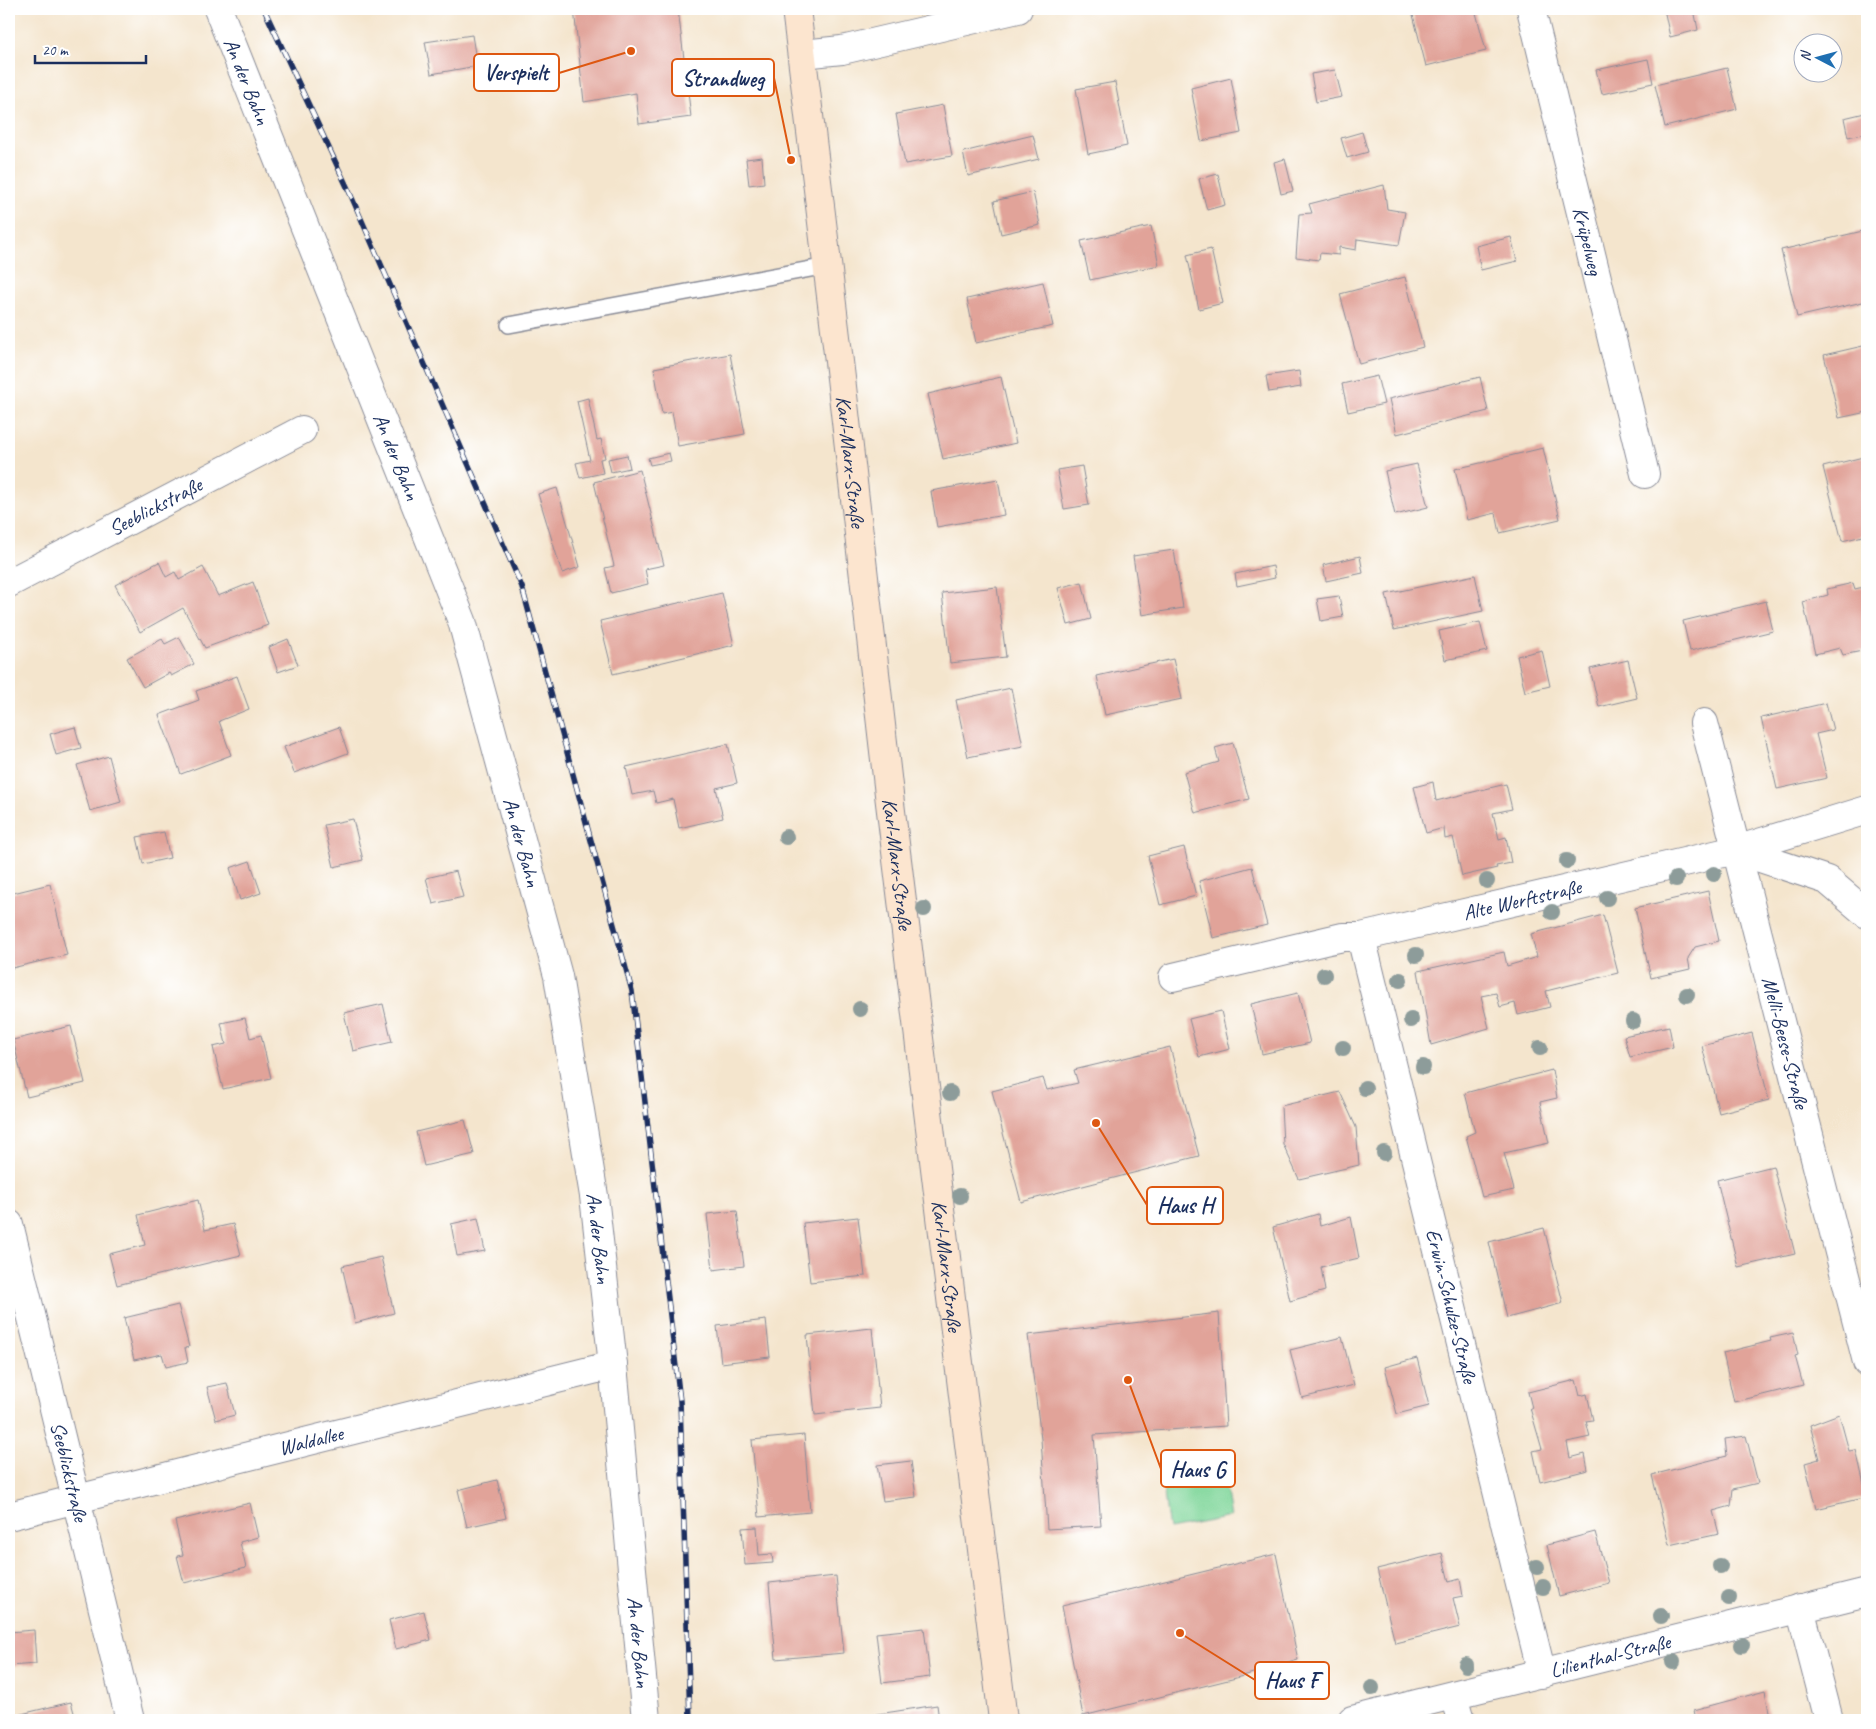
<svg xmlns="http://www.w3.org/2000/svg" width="1876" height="1729" font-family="Caveat,sans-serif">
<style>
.green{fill:#7fd69a;stroke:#4d827c}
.building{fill:#e1a399}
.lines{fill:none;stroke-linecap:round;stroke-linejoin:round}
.lane-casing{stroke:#888a96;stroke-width:18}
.street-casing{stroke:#888a96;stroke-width:30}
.secondary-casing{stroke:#888a96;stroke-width:30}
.lane{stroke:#fff;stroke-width:15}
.street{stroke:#fff;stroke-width:28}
.secondary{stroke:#fce5cf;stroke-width:28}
.rail-casing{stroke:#1b2f5e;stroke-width:5.5}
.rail{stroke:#fff;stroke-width:4;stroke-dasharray:11;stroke-linecap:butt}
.tree{fill:#8d9c9a}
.labels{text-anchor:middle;stroke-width:4;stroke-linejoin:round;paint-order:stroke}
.street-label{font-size:21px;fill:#1b2f5e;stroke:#fff}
.leader{fill:none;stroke:#de5710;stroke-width:2}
.callout-dot{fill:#de5710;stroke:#fff;stroke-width:2}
.callout{fill:#fff;stroke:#de5710;stroke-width:2}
.callout-label{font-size:22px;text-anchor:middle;font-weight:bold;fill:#1b2f5e}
</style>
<rect width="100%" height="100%" fill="#fff"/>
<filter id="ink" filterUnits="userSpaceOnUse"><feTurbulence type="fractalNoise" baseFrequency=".02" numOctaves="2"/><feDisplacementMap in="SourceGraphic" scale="10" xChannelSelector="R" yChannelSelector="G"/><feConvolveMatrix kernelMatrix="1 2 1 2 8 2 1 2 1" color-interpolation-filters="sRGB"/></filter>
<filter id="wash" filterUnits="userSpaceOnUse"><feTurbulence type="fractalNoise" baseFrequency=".0096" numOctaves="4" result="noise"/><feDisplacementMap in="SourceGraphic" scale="20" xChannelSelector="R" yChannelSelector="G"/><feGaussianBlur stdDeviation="1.12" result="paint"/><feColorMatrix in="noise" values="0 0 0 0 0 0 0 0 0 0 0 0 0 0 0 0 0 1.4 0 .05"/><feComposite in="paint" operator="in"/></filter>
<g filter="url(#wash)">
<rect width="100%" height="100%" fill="#f4e5cd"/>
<path class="green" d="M1223 1470 1231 1517 1169 1529 1162 1480Z"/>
<g id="blocks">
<g class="building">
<path d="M574 9H678L691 117 639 124 636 93 584 102Z"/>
<path d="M1437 9H1475L1486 51 1426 66 1413 15Z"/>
<path d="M1664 9H1694L1698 30 1670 37Z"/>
<path d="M472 35 477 66 431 74 425 42Z"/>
<path d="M1648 59 1653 83 1602 94 1596 70Z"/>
<path d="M1727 68 1737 109 1665 127 1655 85Z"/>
<path d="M1335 70 1342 97 1316 102 1311 74Z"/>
<path d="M1231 78 1241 133 1201 141 1191 88Z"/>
<path d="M1115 82 1127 146 1088 154 1076 89Z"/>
<path d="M943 105 952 156 905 164 896 114Z"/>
<path d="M1865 113 1867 133 1848 137 1844 118Z"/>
<path d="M1362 132 1368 152 1347 158 1341 138Z"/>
<path d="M1033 135 1039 159 968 176 963 152Z"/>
<path d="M762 157 764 183 749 185 746 159Z"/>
<path d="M1285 159 1293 191 1281 194 1274 162Z"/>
<path d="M1218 174 1225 205 1207 210 1199 179Z"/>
<path d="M1384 185 1387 209 1405 212 1399 245 1357 239 1356 250 1339 247V255L1320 253 1319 260 1296 257 1299 214 1312 213 1309 204Z"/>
<path d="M1033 192 1040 225 1001 234 994 201Z"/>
<path d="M1151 226 1159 265 1090 280 1081 241Z"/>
<path d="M1867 230V301L1797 317 1781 250Z"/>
<path d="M1511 237 1517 261 1481 270 1476 246Z"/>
<path d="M1211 249 1223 303 1199 309 1187 255Z"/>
<path d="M1405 277 1423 347 1359 364 1340 294Z"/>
<path d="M1043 282 1053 326 976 343 967 299Z"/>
<path d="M1867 345V412L1839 418 1824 355Z"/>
<path d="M730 354 745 434 678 446 672 412 662 414 654 368Z"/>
<path d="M1299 371 1301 387 1269 392 1266 376Z"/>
<path d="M1377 376 1384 404 1348 412 1342 384Z"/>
<path d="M1001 377 1016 443 943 459 928 394Z"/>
<path d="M1480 377 1488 411 1397 434 1389 399Z"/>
<path d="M588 398 597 440 601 439 605 458 600 459 603 473 580 478 576 463 590 460 577 401Z"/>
<path d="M1543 448 1560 519 1500 533 1496 513 1467 520 1455 469Z"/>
<path d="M669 453 671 461 650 465 648 458Z"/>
<path d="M627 455 630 468 611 472 608 459Z"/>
<path d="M1867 456V535L1842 541 1823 467Z"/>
<path d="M1417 464 1428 507 1395 515 1385 471Z"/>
<path d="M1082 466 1089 505 1064 509 1057 470Z"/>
<path d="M640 470 664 565 645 569 648 584 611 593 605 568 614 566 594 482Z"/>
<path d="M998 479 1004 515 937 527 931 491Z"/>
<path d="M557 488 580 567 562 573 538 494Z"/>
<path d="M1174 550 1183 608 1142 615 1133 556Z"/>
<path d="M1360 556 1363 573 1326 581 1323 565Z"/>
<path d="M159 562 166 577 175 572 179 580 203 567 218 596 253 582 268 625 205 648 183 608 140 632 115 585Z"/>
<path d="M1273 566 1275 578 1237 586 1235 574Z"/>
<path d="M1475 575 1483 611 1394 630 1386 594Z"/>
<path d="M1082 582 1091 619 1068 625 1058 588Z"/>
<path d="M1853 583 1855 589 1867 586V650L1843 655 1840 648 1815 654 1803 602 1828 595 1827 589Z"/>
<path d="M997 587 1006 657 950 663 942 593Z"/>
<path d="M722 593 734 645 613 674 600 621Z"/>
<path d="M1339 596 1343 617 1321 621 1317 599Z"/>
<path d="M1766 601 1773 631 1690 651 1683 621Z"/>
<path d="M1480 622 1487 651 1445 660 1439 631Z"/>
<path d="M179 637 194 664 171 676 169 673 143 687 127 658 162 639 165 644Z"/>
<path d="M288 639 298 665 278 672 269 647Z"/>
<path d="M1542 650 1550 686 1525 692 1517 656Z"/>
<path d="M1173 659 1182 699 1105 715 1097 676Z"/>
<path d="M1628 660 1637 698 1599 707 1590 669Z"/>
<path d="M237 676 249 709 219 721 231 755 181 774 159 715 199 700 196 691Z"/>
<path d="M1011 688 1023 746 968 757 956 700Z"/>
<path d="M1826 703 1833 730 1816 734 1827 778 1777 789 1761 718Z"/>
<path d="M75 727 81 748 56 755 50 734Z"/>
<path d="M339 727 348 753 294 773 284 747Z"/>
<path d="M1233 743 1249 799 1195 813 1184 772 1219 762 1215 748Z"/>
<path d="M728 744 737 783 716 788 723 818 679 828 673 799 656 803 653 791 632 795 626 767Z"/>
<path d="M109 756 121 802 90 811 77 765Z"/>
<path d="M1433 782 1436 801 1506 784 1512 809 1493 813 1499 839 1506 837 1511 863 1496 866 1497 868 1462 876 1453 837 1445 839 1444 828 1426 833 1414 787Z"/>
<path d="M353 819 363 860 334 867 324 825Z"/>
<path d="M164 832 170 858 143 864 137 837Z"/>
<path d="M1184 847 1196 896 1160 905 1148 856Z"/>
<path d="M250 861 261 893 240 900 230 868Z"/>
<path d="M1252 867 1267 925 1213 938 1199 881Z"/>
<path d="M456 871 463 897 433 904 426 878Z"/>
<path d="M50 884 67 955 12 968 9 954V894Z"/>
<path d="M1708 891 1719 941 1695 947 1688 958 1690 969 1651 978 1635 908Z"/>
<path d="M1603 915 1618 973 1546 991 1550 1007 1518 1015 1515 1003 1500 1007 1496 993 1481 996 1489 1028 1431 1045 1418 971 1504 952 1507 966 1537 957 1531 934Z"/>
<path d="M1298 993 1310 1043 1262 1054 1251 1004Z"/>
<path d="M383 1004 392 1042 353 1051 344 1013Z"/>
<path d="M1221 1011 1230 1049 1199 1057 1189 1019Z"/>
<path d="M245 1018 250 1038 261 1035 271 1078 223 1089 213 1047 226 1044 221 1023Z"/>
<path d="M71 1026 85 1083 27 1097 13 1040Z"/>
<path d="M1669 1026 1673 1047 1630 1057 1624 1036Z"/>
<path d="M1752 1033 1769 1100 1719 1113 1702 1046Z"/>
<path d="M1170 1047 1199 1156 1021 1202 992 1091 1043 1078 1047 1090 1078 1083 1074 1070Z"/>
<path d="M1552 1070 1557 1098 1540 1102 1549 1143 1504 1153 1514 1190 1482 1197 1466 1136 1475 1132 1465 1093Z"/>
<path d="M1340 1092 1356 1127 1359 1165 1299 1179 1283 1144 1281 1106Z"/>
<path d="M465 1120 474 1154 424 1166 416 1132Z"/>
<path d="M1773 1166 1795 1254 1738 1267 1717 1180Z"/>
<path d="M1867 1199V1213L1863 1200Z"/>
<path d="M198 1200 205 1230 233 1224 241 1255 117 1285 109 1254 145 1245 138 1215Z"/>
<path d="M737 1211 744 1266 713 1270 707 1214Z"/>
<path d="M1318 1214 1320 1226 1351 1217 1359 1258 1321 1267 1325 1291 1290 1301 1273 1227Z"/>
<path d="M858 1217 865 1276 810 1282 803 1223Z"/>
<path d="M478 1218 485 1251 457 1256 451 1224Z"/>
<path d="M1544 1228 1563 1303 1507 1318 1489 1242Z"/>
<path d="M381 1257 394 1313 355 1323 342 1266Z"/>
<path d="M178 1305 189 1347 185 1348 188 1362 166 1367 162 1354 134 1360 124 1318Z"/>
<path d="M1219 1313 1226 1426 1094 1435 1101 1526 1047 1529 1041 1439 1028 1335Z"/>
<path d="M766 1320 770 1357 721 1363 717 1326Z"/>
<path d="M872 1328 880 1408 815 1415 807 1335Z"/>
<path d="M1793 1333 1798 1355 1795 1356 1803 1385 1734 1402 1723 1353 1771 1341 1770 1338Z"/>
<path d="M1342 1337 1354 1385 1302 1398 1290 1350Z"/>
<path d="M1417 1358 1429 1406 1397 1414 1385 1367Z"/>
<path d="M1576 1380 1580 1396 1587 1394 1593 1420 1586 1421 1590 1437 1567 1442 1570 1458 1585 1454 1588 1470 1540 1482 1533 1451 1542 1449 1530 1408H1532L1528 1392Z"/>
<path d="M227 1383 235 1415 216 1420 207 1387Z"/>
<path d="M1839 1414 1849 1451 1856 1450 1867 1497 1816 1509 1805 1463 1819 1459 1810 1425Z"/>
<path d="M804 1435 810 1512 759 1517 752 1440Z"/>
<path d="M1746 1436 1758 1483 1733 1489 1731 1506 1713 1511 1719 1534 1669 1545 1652 1475 1727 1456 1725 1439Z"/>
<path d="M911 1461 916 1497 883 1501 877 1465Z"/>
<path d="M497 1480 506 1518 467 1527 458 1490Z"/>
<path d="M250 1503 258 1537 240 1542 246 1568 184 1583 177 1556 183 1555 175 1521Z"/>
<path d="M757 1527 759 1555 772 1554 773 1563 745 1565 742 1528Z"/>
<path d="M1595 1532 1609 1583 1559 1596 1547 1545Z"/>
<path d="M1442 1553 1449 1582 1460 1579 1463 1596 1453 1598 1460 1627 1395 1643 1377 1569Z"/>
<path d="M1276 1554 1298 1660 1236 1678 1083 1716 1062 1606Z"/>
<path d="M836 1576 844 1653 776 1659 769 1583Z"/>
<path d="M424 1611 431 1640 396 1649 389 1620Z"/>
<path d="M924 1628 930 1677 882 1683 876 1633Z"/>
<path d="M34 1630 36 1664 9 1666V1632Z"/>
<path d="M1765 1691 1770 1717 1784 1715 1785 1720H1696L1694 1710Z"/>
<path d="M71 1702 76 1720H9V1717Z"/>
<path d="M937 1705 939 1720H866L865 1716Z"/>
</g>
</g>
</g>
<g filter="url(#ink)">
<use href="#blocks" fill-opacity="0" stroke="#888a96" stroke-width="1"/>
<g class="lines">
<defs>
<path id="lane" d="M509 325 827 266"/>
<g id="street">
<path id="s1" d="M218 9 462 621 558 976 594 1196 613 1365 646 1720"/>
<path id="s2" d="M1531 9 1645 474"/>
<path d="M802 54 842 50 1018 9"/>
<path id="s3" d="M9 583 302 430"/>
<path id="s4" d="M1704 723 1867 1362"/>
<path d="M1736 850 1827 880 1867 914"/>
<path id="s5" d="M1361 937 1542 1674"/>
<path id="s6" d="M1173 977 1325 941 1343 937H1361L1736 850 1867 810"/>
<path id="s7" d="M9 1224 130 1720"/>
<path id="s8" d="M9 1516 613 1365"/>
<path d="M1800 1608 1829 1720"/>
<path d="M1454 1695 1461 1720"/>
<path id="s9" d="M1352 1720 1867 1592"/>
</g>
<g id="secondary">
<path id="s10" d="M796 9 841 378 890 803 1003 1720"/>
</g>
</defs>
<use href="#lane" class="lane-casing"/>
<use href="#street" class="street-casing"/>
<use href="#secondary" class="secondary-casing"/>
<use href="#lane" class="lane"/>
<use href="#street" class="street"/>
<use href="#secondary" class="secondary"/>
<defs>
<path id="rail" d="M264 9 349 191 522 587 632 991 680 1401 690 1720"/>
</defs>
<use href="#rail" class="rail-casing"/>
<use href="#rail" class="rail"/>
</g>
<g class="tree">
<circle cx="786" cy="837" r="8"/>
<circle cx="1567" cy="861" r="8"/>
<circle cx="1714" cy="874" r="8"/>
<circle cx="1676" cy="879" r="8"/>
<circle cx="1487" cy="881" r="8"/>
<circle cx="1607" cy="898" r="8"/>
<circle cx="924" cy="909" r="8"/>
<circle cx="1552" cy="912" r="8"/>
<circle cx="1416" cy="955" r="8"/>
<circle cx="1324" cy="975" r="8"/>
<circle cx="1400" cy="980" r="8"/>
<circle cx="1687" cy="995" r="8"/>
<circle cx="860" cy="1009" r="8"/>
<circle cx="1411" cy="1020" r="8"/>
<circle cx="1633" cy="1021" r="8"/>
<circle cx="1343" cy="1048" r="8"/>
<circle cx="1540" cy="1048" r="8"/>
<circle cx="1423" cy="1067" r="8"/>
<circle cx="1365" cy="1088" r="8"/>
<circle cx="950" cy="1093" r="8"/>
<circle cx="1384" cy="1153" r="8"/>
<circle cx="960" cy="1196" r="8"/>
<circle cx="1720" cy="1566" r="8"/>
<circle cx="1537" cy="1567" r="8"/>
<circle cx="1543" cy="1587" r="8"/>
<circle cx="1729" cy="1598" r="8"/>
<circle cx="1661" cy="1616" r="8"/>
<circle cx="1742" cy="1645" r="8"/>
<circle cx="1673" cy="1662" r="8"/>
<circle cx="1466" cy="1665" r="8"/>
<circle cx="1372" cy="1688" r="8"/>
</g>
</g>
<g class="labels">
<g class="street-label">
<text dy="7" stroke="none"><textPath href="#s1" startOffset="78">An der Bahn</textPath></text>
<text dy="7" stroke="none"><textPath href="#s2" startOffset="239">Krüpelweg</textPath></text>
<text dy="7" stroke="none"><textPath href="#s1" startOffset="482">An der Bahn</textPath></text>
<text dy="7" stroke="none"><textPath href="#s10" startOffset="456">Karl-Marx-Straße</textPath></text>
<text dy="7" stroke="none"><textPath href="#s3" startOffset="165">Seeblickstraße</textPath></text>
<text dy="7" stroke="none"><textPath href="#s1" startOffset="888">An der Bahn</textPath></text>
<text dy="7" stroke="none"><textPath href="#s10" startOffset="861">Karl-Marx-Straße</textPath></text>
<text dy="7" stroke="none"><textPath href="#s6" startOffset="358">Alte Werftstraße</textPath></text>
<text dy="7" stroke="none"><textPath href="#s4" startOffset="330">Melli-Beese-Straße</textPath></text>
<text dy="7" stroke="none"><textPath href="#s1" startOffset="1292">An der Bahn</textPath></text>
<text dy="7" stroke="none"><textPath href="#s10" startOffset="1266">Karl-Marx-Straße</textPath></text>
<text dy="7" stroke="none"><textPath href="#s5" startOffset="380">Erwin-Schulze-Straße</textPath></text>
<text dy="7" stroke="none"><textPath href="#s8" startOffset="311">Waldallee</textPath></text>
<text dy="7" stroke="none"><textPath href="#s7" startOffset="255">Seeblickstraße</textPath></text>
<text dy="7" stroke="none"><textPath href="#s1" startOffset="1698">An der Bahn</textPath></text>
<text dy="7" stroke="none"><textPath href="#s9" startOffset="266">Lilienthal-Straße</textPath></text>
</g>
</g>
<path class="leader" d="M631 51L559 73M791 160L774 78M1096 1123L1147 1205M1128 1380L1161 1469M1180 1633L1255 1680"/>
<g class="callout-dot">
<circle cx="631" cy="51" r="5"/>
<circle cx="791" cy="160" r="5"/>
<circle cx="1096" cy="1123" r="5"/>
<circle cx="1128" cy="1380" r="5"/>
<circle cx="1180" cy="1633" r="5"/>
</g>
<g class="callout">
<rect x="474" y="54" width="85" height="37" rx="5"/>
<rect x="672" y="59" width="102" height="37" rx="5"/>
<rect x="1147" y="1187" width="76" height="37" rx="5"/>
<rect x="1161" y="1450" width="74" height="37" rx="5"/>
<rect x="1255" y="1662" width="74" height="37" rx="5"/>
</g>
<g class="callout-label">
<text x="516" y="80">Verspielt</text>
<text x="723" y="86">Strandweg</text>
<text x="1185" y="1213">Haus H</text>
<text x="1198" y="1477">Haus G</text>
<text x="1292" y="1688">Haus F</text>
</g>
<rect width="1876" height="1729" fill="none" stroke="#fff" stroke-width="30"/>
<g transform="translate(1818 58) rotate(276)"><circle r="24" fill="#ffffff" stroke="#a4acbf"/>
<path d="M0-4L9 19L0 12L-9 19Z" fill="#1f6fb2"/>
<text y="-8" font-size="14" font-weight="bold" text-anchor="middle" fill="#1b2f5e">N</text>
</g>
<path d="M35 55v8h111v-8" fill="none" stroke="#1b2f5e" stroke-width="2.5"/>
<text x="42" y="55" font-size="15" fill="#1b2f5e" stroke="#ffffff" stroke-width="4" paint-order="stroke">20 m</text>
</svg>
